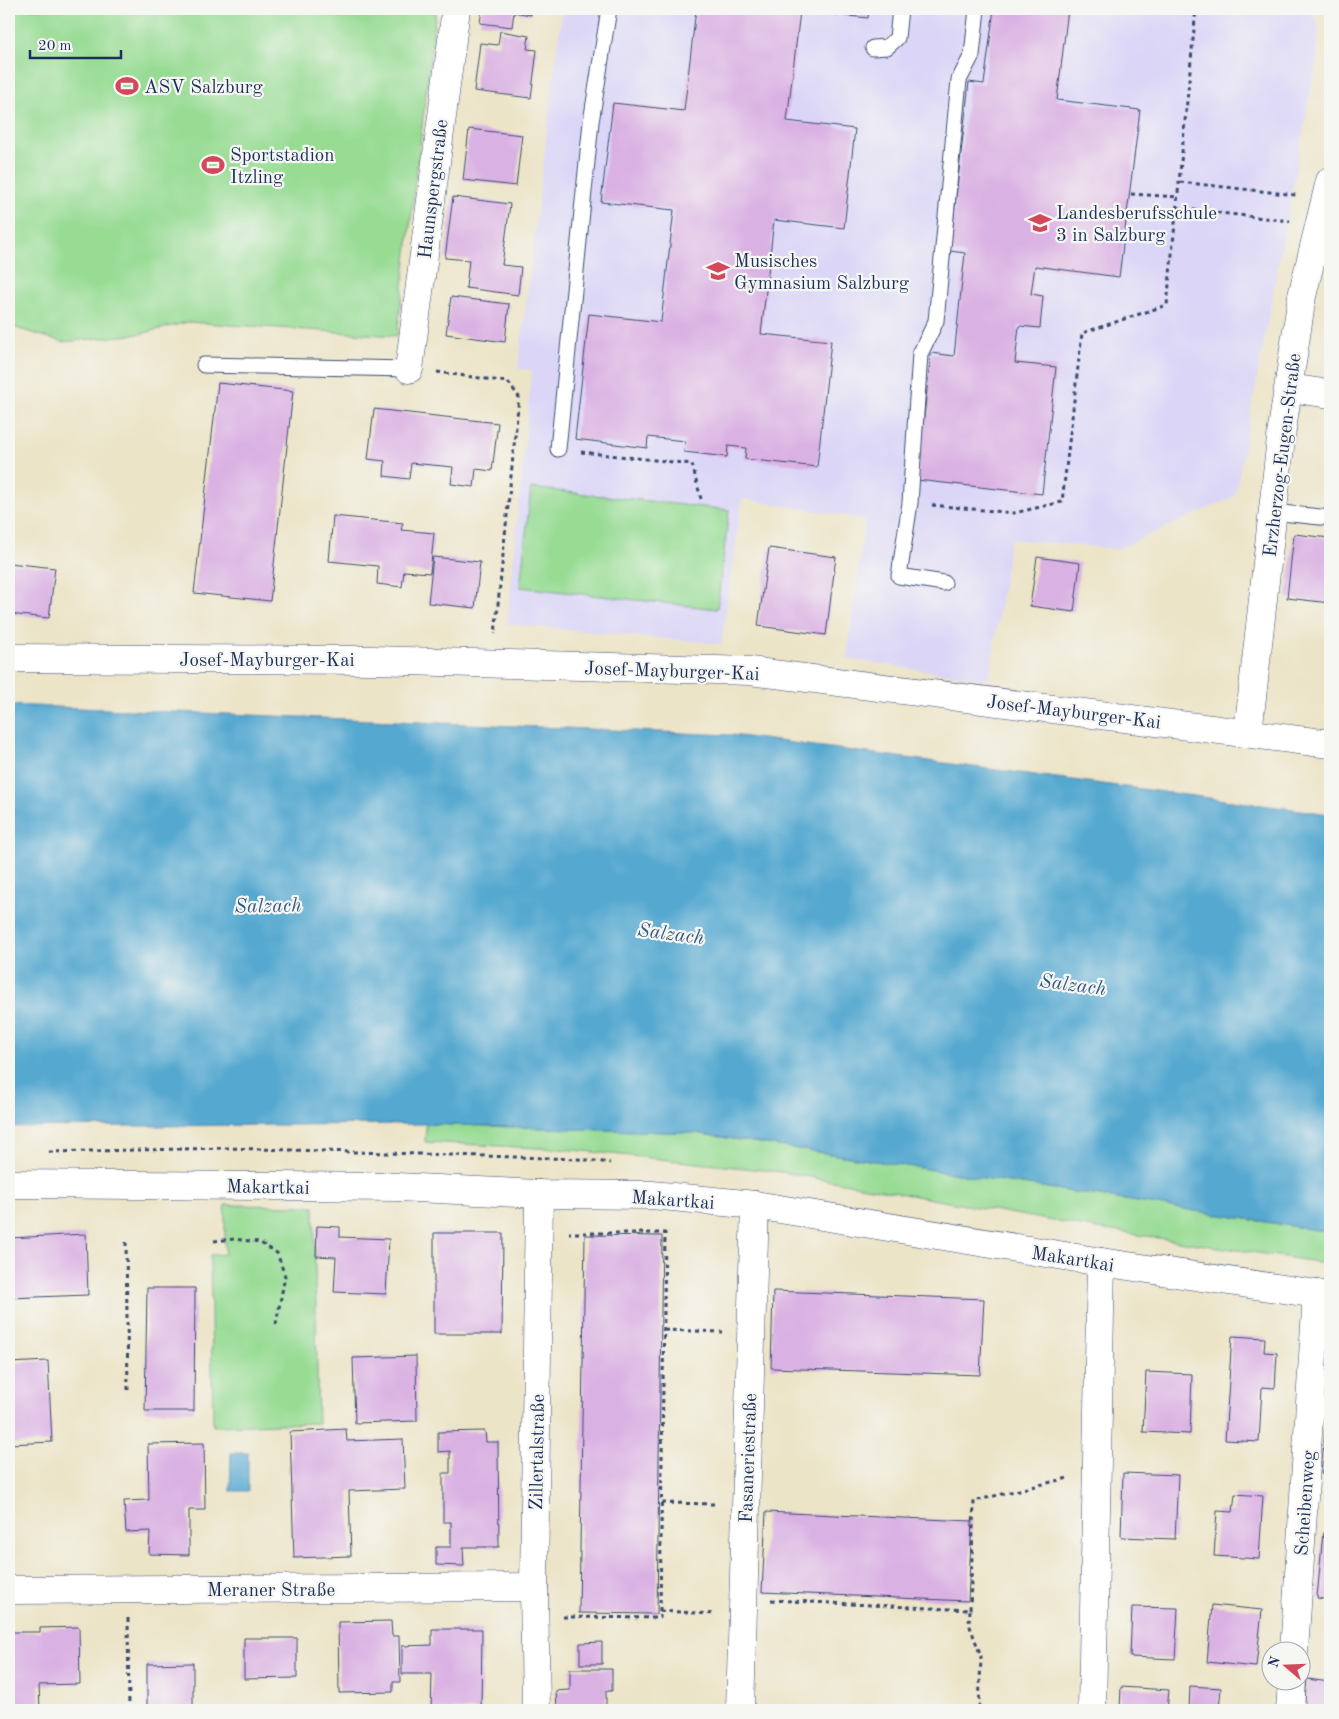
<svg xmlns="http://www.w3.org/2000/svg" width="1339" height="1719" font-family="'Old Standard TT',serif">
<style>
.built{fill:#dbd6f7}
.green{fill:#98dc94;stroke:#5a8679}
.water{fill:#54a8d0;stroke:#386c97}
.building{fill:#dab1e3}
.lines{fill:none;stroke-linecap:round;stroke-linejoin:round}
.lane-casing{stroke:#3a4a6e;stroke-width:17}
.street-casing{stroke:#3a4a6e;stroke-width:29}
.path{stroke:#3a4a6e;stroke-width:3;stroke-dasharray:4 4;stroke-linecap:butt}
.lane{stroke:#fff;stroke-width:15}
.street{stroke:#fff;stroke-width:28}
.labels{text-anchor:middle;stroke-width:4.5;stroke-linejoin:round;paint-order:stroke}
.poi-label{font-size:19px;fill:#1b2f5e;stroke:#f6f6f2;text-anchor:start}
.street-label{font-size:19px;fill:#1b2f5e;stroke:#f6f6f2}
.water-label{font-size:20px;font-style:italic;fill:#2f5986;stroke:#f6f6f2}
</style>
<rect width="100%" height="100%" fill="#f6f6f2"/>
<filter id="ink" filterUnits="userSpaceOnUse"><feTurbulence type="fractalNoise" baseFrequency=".02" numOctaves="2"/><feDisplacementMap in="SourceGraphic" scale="10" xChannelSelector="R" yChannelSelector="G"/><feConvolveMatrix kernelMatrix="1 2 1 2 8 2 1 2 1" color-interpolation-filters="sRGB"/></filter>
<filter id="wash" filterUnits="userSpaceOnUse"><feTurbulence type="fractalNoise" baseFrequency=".0096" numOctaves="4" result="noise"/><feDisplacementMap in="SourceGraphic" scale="20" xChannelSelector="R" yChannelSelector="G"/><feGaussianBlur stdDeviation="1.12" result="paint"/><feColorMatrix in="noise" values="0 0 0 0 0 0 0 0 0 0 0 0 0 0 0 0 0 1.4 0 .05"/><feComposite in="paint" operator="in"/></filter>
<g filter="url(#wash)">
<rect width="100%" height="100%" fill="#ece4c7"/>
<path class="built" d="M562 9H1310L1319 24 1317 57 1235 496 1118 549 1010 539 989 680 847 659 865 519 742 499 721 644 507 624 532 370 518 369Z"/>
<g class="green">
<path d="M9 9H436L397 336 188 322 140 334 63 342 9 326Z"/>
<path d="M531 488 729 510 717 609 520 587Z"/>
<path d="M426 1124 695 1133 1330 1232V1264L1092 1228 782 1172 574 1150 425 1142Z"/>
<path d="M225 1205 314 1206 318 1423 213 1426 210 1255 225 1254Z"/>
</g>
<g class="water">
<path d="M9 705 732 735 1330 814V1232L695 1133 426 1124 9 1127Z"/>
<path d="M231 1453H248V1491H230Z"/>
</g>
<g id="blocks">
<g class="building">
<path d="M482 9H531V15L514 12 512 27 480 23Z"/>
<path d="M696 9H869L868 18 800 11 787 121 855 129 844 228 774 220 761 334 831 341 817 467 745 459 746 448 728 446 727 457 684 452 685 441 648 437 647 448 575 439 589 314 661 322 674 210 601 202 613 103 684 111Z"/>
<path d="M994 9H1068L1057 100 1140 110 1119 277 1035 266 1031 294 1043 296 1040 328 1019 326 1015 363 1056 367 1042 494 917 480 931 353 954 356 965 253 950 251 969 82 984 84Z"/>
<path d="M500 31 529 36 527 49 537 50 531 98 474 91 480 43 498 45Z"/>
<path d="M469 129 522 135 516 186 463 180Z"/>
<path d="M453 197 510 204 502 265 521 267 518 295 466 288 469 260 445 258Z"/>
<path d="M451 297 509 304 505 342 446 334Z"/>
<path d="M218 383 293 391 270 601 194 593Z"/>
<path d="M374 409 498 423 492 471 476 469 474 487 451 484 453 467 411 463 409 479 384 476 385 461 368 459Z"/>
<path d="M333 516 403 523 401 530 434 533 430 573 404 571 402 587 377 584 378 566 329 561Z"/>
<path d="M1294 534 1330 538V603L1287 598Z"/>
<path d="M769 548 836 557 826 635 758 626Z"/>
<path d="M433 557 480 562 475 608 428 603Z"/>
<path d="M1037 557 1080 563 1074 612 1030 606Z"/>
<path d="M9 563 55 568 49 618 9 614Z"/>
<path d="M317 1226 340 1227V1237L389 1239 386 1294 334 1292 336 1257 316 1256Z"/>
<path d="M434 1233H503L502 1334H434Z"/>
<path d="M86 1234 88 1295 9 1298V1238Z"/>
<path d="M585 1235 662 1236 657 1614 579 1613Z"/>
<path d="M147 1288H195L194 1411H145Z"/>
<path d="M773 1291 984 1299 980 1375 771 1368Z"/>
<path d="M1232 1336 1265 1338 1264 1352 1277 1353 1275 1388 1262 1387 1259 1442 1225 1440Z"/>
<path d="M416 1356 417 1421 355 1423 353 1358Z"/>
<path d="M48 1361 52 1442 9 1444V1363Z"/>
<path d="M1146 1372 1192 1374 1190 1434 1143 1432Z"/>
<path d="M1329 1390H1330V1474L1321 1473Z"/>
<path d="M346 1429 347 1441 403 1439 405 1489 349 1491 351 1556 294 1558 290 1432Z"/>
<path d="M485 1431 486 1442H498L499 1547H463L464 1566 436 1565V1547H451V1522H443V1473H450V1451L438 1452V1432Z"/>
<path d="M204 1443 205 1510H189V1555L149 1554 150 1531 126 1532 124 1501 149 1500 148 1444Z"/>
<path d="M1123 1473 1178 1475 1175 1539 1121 1537Z"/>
<path d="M1235 1494 1263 1496 1259 1559 1214 1556 1217 1511 1233 1512Z"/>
<path d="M766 1512 972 1521 968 1601 762 1592Z"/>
<path d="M1323 1533H1330V1600L1317 1598Z"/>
<path d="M1212 1605 1262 1610 1256 1667 1207 1662Z"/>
<path d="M1132 1607 1178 1608 1175 1659 1130 1657Z"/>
<path d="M391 1621 392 1636H399L400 1682H393V1692L339 1693 338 1622Z"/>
<path d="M79 1627 80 1684 39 1685 40 1710H9V1632H40V1628Z"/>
<path d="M432 1629H482L481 1710H431L432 1674H402V1646L432 1645Z"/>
<path d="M244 1638H297V1678L244 1679Z"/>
<path d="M602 1642V1664H580V1643Z"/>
<path d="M193 1663V1710H147V1664Z"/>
<path d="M570 1669H612V1691H606V1710H557L556 1691 570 1690Z"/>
<path d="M1307 1679 1330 1682V1710H1304Z"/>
<path d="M1190 1686 1221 1688 1219 1710H1189Z"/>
<path d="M1121 1687 1169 1690 1167 1710H1120Z"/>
<rect x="675" y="1708" width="22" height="2"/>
</g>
</g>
</g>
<g filter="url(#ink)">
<use href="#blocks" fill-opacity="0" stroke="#3a4a6e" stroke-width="1"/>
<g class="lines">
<defs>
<g id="lane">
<path d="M873 48 887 47 897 38 900 9"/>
<path d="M204 365 409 369"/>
<path d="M558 449 591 122 609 9"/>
<path d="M1272 512 1330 518"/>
<path d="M944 583 899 576 910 503 920 354 936 321 959 80 972 55 977 9"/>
</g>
<g id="street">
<path d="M409 369 456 9"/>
<path d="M1289 388 1330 394"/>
<path d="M9 658 373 660 750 671 1330 744"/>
<path d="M1248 733 1282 429 1302 296 1330 181"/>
<path d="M9 1184 397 1187 539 1194 652 1195 755 1205 1101 1262 1330 1296"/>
<path d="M9 1590 534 1587"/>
<path d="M1294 1652 1317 1294"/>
<path d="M536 1710 534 1587 539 1194"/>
<path d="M740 1710 755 1205"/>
<path d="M1092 1710 1101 1262"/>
<path d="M1290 1710 1292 1682"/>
</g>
</defs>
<use href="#lane" class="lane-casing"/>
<use href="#street" class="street-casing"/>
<g class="path">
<path d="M1180 182 1296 195"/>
<path d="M1131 194 1178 197"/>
<path d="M1177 208 1290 221"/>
<path d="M437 372 508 382 519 397 495 634"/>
<path d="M581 452 692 464 701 499"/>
<path d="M932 505 1014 513 1062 502 1082 333 1167 305 1196 9"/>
<path d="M49 1152 226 1148 578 1159 610 1163"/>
<path d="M214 1241 234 1239 259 1242 277 1253 285 1276 276 1324"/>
<path d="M126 1242 128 1391"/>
<path d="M664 1330 723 1332"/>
<path d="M662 1503 716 1504"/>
<path d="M771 1600 970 1610 974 1501 1068 1478"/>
<path d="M970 1610 969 1624 981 1656 979 1710"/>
<path d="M660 1611 715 1614"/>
<path d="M563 1617 660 1618V1611L665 1233H569"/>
<path d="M128 1618 129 1710"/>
</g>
<use href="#lane" class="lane"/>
<use href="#street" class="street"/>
</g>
</g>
<defs>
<symbol id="stadium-bare" viewBox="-9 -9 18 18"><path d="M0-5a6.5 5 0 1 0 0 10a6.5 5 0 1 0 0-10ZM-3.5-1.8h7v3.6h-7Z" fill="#d1495b" stroke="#f6f6f2" stroke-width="2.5" paint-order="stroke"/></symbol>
<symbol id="school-bare" viewBox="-9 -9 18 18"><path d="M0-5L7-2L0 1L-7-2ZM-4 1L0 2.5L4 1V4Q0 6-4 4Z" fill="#d1495b" stroke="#f6f6f2" stroke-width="2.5" paint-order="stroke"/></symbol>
</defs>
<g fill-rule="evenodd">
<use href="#stadium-bare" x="111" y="70" width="32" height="32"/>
<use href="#stadium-bare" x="197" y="149" width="32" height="32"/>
<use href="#school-bare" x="1024" y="207" width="32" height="32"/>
<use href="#school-bare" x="702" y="255" width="32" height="32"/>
</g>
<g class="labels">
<g class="poi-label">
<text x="144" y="93">ASV Salzburg</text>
<text x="230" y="161">Sportstadion<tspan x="230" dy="22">Itzling</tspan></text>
<text x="1056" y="219">Landesberufsschule<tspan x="1056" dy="22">3 in Salzburg</tspan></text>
<text x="734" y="267">Musisches<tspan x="734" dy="22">Gymnasium Salzburg</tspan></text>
</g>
<g class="street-label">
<text transform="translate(432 189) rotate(-83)" y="7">Haunspergstraße</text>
<text transform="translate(1281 455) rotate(-83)" y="7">Erzherzog-Eugen-Straße</text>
<text x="267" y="666">Josef-Mayburger-Kai</text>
<text transform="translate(672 670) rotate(2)" y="7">Josef-Mayburger-Kai</text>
<text transform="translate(1074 711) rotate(7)" y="7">Josef-Mayburger-Kai</text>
<text transform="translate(268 1186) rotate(1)" y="7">Makartkai</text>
<text transform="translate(673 1199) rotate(4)" y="7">Makartkai</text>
<text transform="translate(1073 1258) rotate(9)" y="7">Makartkai</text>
<text transform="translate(536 1452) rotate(-89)" y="7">Zillertalstraße</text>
<text transform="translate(747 1458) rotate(-88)" y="7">Fasaneriestraße</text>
<text transform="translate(1304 1503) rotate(-86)" y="7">Scheibenweg</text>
<text x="271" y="1596">Meraner Straße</text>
</g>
<g class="water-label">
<text transform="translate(268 905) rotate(-1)" y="7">Salzach</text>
<text transform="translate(671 933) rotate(7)" y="7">Salzach</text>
<text transform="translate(1073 984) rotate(7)" y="7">Salzach</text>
</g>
</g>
<rect width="1339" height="1719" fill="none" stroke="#f6f6f2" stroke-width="30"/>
<g transform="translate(1286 1666) rotate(289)"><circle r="24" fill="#f6f6f2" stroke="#9ea6b7"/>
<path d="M0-4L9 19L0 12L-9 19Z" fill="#d1495b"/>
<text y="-8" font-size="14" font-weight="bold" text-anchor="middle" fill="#1b2f5e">N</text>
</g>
<path d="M30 50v8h91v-8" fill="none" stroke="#1b2f5e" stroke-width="2.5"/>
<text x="38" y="50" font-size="15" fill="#1b2f5e" stroke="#f6f6f2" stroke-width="4" paint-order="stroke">20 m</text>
</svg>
